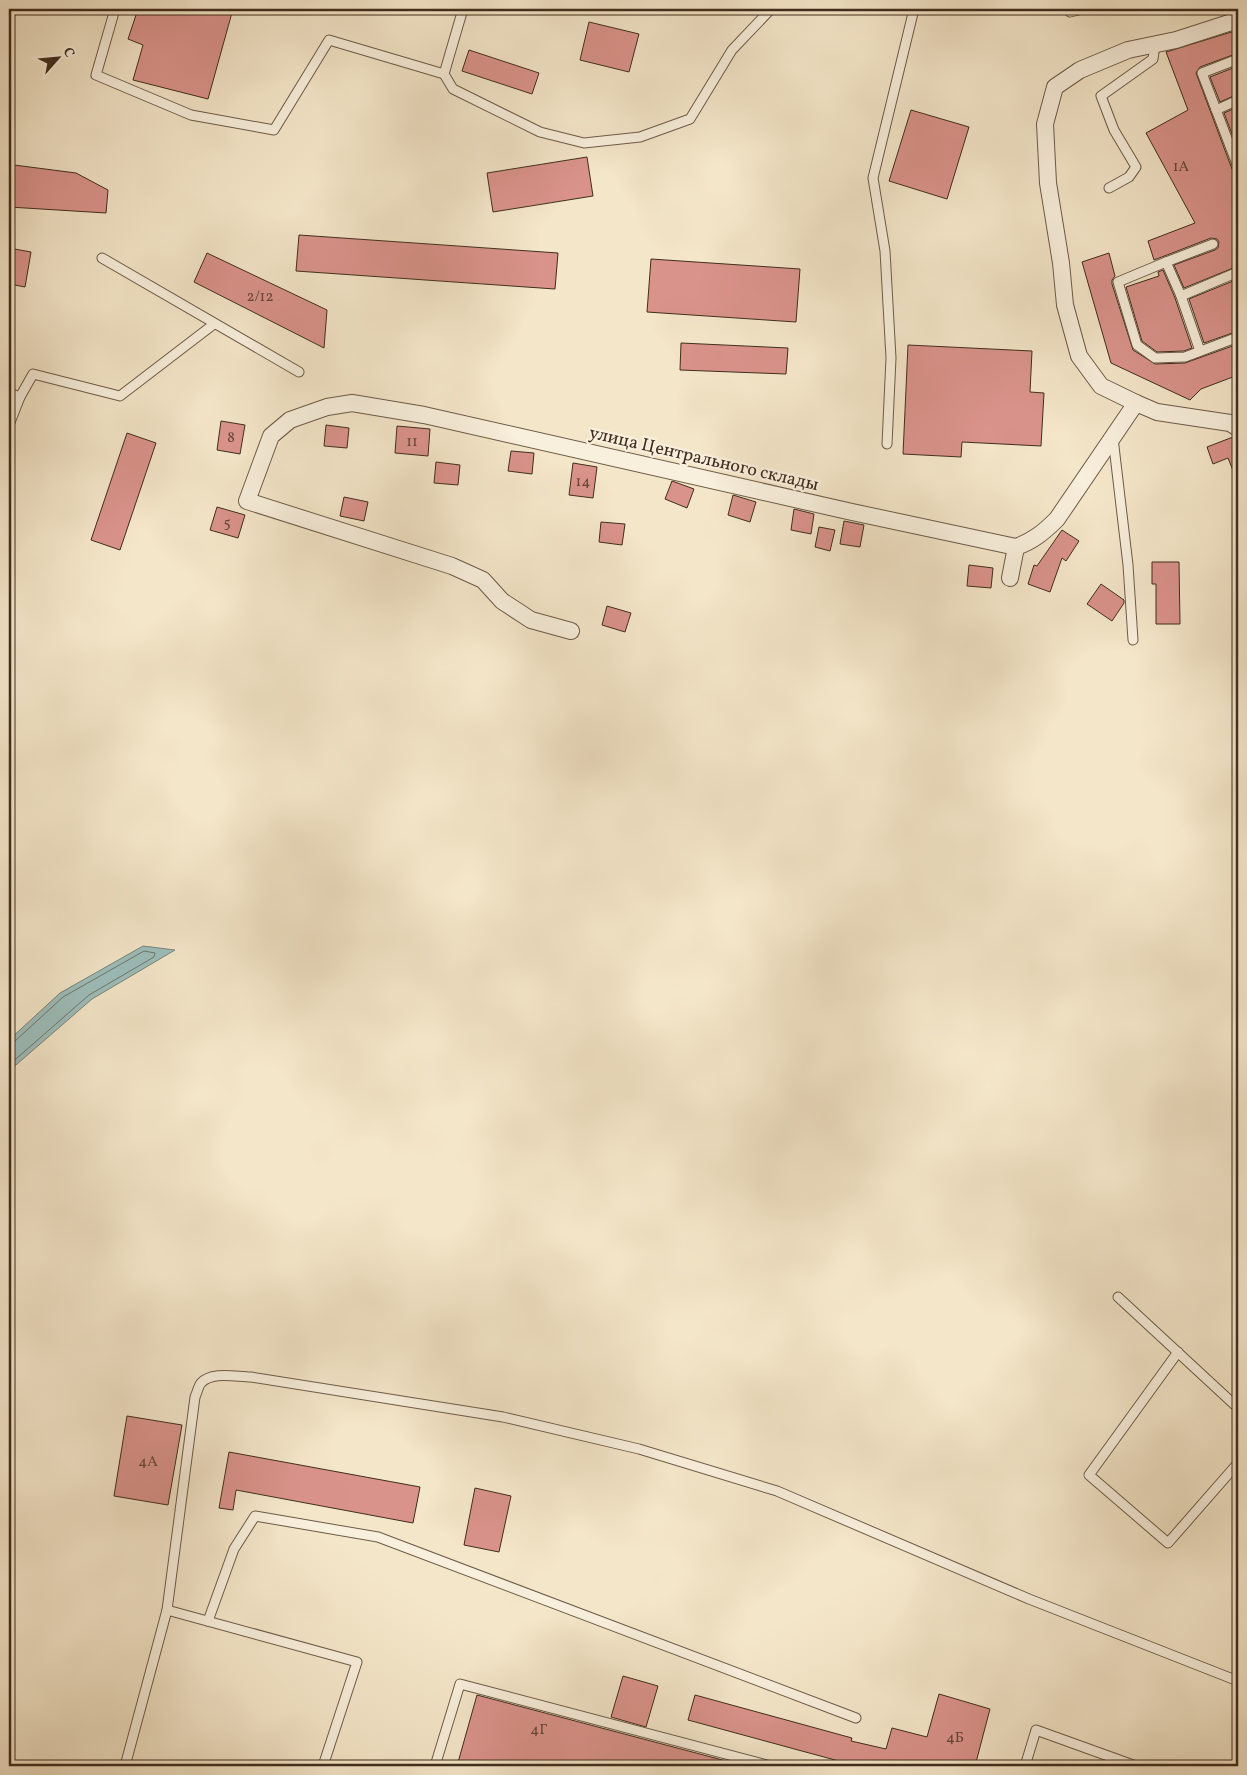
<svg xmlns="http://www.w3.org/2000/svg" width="1247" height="1775" font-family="Vollkorn,serif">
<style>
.water{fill:#9dbebc;stroke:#78847c}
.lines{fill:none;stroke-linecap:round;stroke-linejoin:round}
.shore{stroke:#6e766c;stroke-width:1}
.building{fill:#da938b;stroke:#402d1d}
.service-casing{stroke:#6d5b48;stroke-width:11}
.minor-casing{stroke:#6d5b48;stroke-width:18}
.service{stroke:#f8efdc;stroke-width:9}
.minor{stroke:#f8efdc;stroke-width:16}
.labels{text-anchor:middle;stroke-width:4.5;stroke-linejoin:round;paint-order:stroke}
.number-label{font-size:15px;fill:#664638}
.street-label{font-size:18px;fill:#402d1d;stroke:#f8efdc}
</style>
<rect width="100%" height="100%" fill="#f4e6c9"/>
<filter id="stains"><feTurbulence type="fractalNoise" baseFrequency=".004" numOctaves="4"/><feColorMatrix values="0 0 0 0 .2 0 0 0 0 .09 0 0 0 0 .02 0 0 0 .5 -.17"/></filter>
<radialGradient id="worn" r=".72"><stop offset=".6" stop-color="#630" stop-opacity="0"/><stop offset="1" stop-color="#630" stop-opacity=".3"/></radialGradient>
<path class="water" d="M143 946 175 950 92 999 9 1071V1040L60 993Z"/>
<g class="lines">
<path class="shore" d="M9 1043 14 1042 63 997 144 951 155 953 154 957 89 995 9 1065"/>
</g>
<g class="building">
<path d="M138 9H233L208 99 133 80 143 45 128 39Z"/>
<path d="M589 22 639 34 629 72 580 60Z"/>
<path d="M1238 30V53L1200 67 1196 73 1232 169 1238 173V225L1235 226 1238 236V266L1184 288 1174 265 1215 250 1218 248 1219 242 1217 239 1211 238 1154 260 1148 241 1195 223 1146 133 1188 110 1166 52Z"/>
<path d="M469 50 539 73 532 94 462 71Z"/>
<path d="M1238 66V94L1220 102 1210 77Z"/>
<path d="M1238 107V150L1224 113Z"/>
<path d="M911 110 969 127 947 199 889 181Z"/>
<path d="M587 157 593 196 493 212 487 173Z"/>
<path d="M14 165 76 173 108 190 106 213 9 207V176Z"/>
<path d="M299 235 558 253 555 289 296 271Z"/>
<path d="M9 248 31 252 25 287 9 284Z"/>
<path d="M207 253 327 310 324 348 194 282Z"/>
<path d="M1109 253 1115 276 1112 280V284L1133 350 1155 364 1185 363 1238 344V375L1201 389 1190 400 1111 363 1082 262Z"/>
<path d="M651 259 800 269 796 322 647 312Z"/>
<path d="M1163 270 1175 298 1192 348 1184 351 1157 352 1142 341 1126 287 1159 276 1158 272Z"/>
<path d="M1238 279V331L1204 343 1189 299Z"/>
<path d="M681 343 788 348 786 374 680 370Z"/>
<path d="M908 345 1032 351 1030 392 1044 393 1041 446 962 442 961 457 903 454Z"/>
<path d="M221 421 245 425 240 454 217 450Z"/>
<path d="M326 425 349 428 347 448 324 446Z"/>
<path d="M397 426 430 429 428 456 395 453Z"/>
<path d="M127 433 156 443 120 550 91 540Z"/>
<path d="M1233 437 1238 446V483L1228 458 1213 464 1207 447Z"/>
<path d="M511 451 534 453 532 474 508 471Z"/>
<path d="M436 462 460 465 458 485 434 483Z"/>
<path d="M573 463 597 467 593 498 569 495Z"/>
<path d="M672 481 694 489 687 508 665 499Z"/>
<path d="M733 495 756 502 750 522 728 515Z"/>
<path d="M344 497 368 502 364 521 340 516Z"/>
<path d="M217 507 245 515 238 538 210 530Z"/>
<path d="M794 509 814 514 811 534 791 530Z"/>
<path d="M844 521 864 525 860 547 840 544Z"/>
<path d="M601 522 625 524 622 545 599 542Z"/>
<path d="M819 527 835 530 830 551 815 547Z"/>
<path d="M1062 530 1079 541 1066 561 1062 558 1050 592 1028 584 1034 565 1037 566Z"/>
<path d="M1152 562H1179L1180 624H1156V584H1152Z"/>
<path d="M969 565 993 568 991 588 967 586Z"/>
<path d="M1101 584 1124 600V603L1112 621 1087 604Z"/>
<path d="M607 606 631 613 625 632 602 625Z"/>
<path d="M127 1416 182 1425 168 1505 114 1496Z"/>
<path d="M229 1452 420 1487 413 1523 236 1490 233 1510 219 1508Z"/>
<path d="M475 1488 511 1496 499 1552 464 1545Z"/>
<path d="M623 1676 658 1686 646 1727 611 1717Z"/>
<path d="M939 1694 990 1709 975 1766H857L688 1720 695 1695 852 1738 851 1741 886 1749 892 1728 927 1737Z"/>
<path d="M477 1695 730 1762V1766H457Z"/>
</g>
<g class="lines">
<defs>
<g id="service">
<path d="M115 9 96 75 191 115 274 130 329 40 444 74"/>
<path d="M463 9 444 74 453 89 540 132 584 143 640 137 690 119 732 50 771 9"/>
<path d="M1071 9 1070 12 1083 9"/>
<path d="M1238 59 1202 73 1238 167"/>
<path d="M1216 110 1238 100"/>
<path d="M1109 188 1129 177 1136 167 1114 130 1101 96 1153 59 1155 45"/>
<path d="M1213 244 1166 262 1181 296 1238 272"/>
<path d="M102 258 299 372"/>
<path d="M1166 262 1118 282 1137 345 1155 358 1185 357 1238 337"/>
<path d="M1181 296 1200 351"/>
<path d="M9 393 20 397"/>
<path d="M9 425 20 397 33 374 120 396 214 324"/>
<path d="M1113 438 1128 565 1133 640"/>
<path d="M887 444 891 358 885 251 873 178 914 9"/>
<path d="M1118 1297 1238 1408"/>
<path d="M1178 1352 1089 1475 1168 1543 1238 1463"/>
<path d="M167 1610 357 1662 323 1766"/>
<path d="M208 1621 234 1549 255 1516 378 1537 856 1718"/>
<path d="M125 1766 167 1610 195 1397C197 1393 198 1387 201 1383 212 1371 236 1377 251 1377L503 1417 639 1449 777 1491 1029 1599 1238 1681"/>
<path d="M435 1766 460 1684 771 1766"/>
<path d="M1025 1766 1036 1730 1136 1766"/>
</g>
<g id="minor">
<path d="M1238 20 1176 40 1128 50 1080 70 1055 87 1045 124 1048 183 1061 263 1065 305 1079 356 1101 386 1136 403 1157 412 1230 423 1238 428"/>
<path d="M1010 578 1016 547"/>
<path d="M571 631 531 620 502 601 483 580 452 566 247 501 271 436 290 420 327 407 352 403 424 415 852 512 1016 547C1033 541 1044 532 1057 519L1136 403"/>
</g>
</defs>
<use href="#service" class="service-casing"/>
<use href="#minor" class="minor-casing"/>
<use href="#service" class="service"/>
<use href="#minor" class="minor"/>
</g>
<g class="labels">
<g class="number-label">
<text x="1181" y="171">1А</text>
<text x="260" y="301">2/12</text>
<text x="231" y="442">8</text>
<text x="412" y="446">11</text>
<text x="583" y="486">14</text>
<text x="227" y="527">5</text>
<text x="148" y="1466">4А</text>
<text x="539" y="1734">4Г</text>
<text x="955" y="1742">4Б</text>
</g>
<g class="street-label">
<text transform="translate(704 458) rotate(13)" y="6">улица Центрального склады</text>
</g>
</g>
<rect width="1247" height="1775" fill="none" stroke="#f4e6c9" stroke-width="30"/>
<rect x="10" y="10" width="1227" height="1755" fill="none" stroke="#402d1d" stroke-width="2.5"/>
<rect x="15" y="15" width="1217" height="1745" fill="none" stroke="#402d1d"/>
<g transform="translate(58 58) rotate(63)" stroke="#f8efdc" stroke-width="4" paint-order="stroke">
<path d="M0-4L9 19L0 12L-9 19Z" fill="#402d1d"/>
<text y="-8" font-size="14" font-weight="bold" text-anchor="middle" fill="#402d1d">С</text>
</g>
<rect width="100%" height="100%" filter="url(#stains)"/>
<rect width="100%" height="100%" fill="url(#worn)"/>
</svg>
